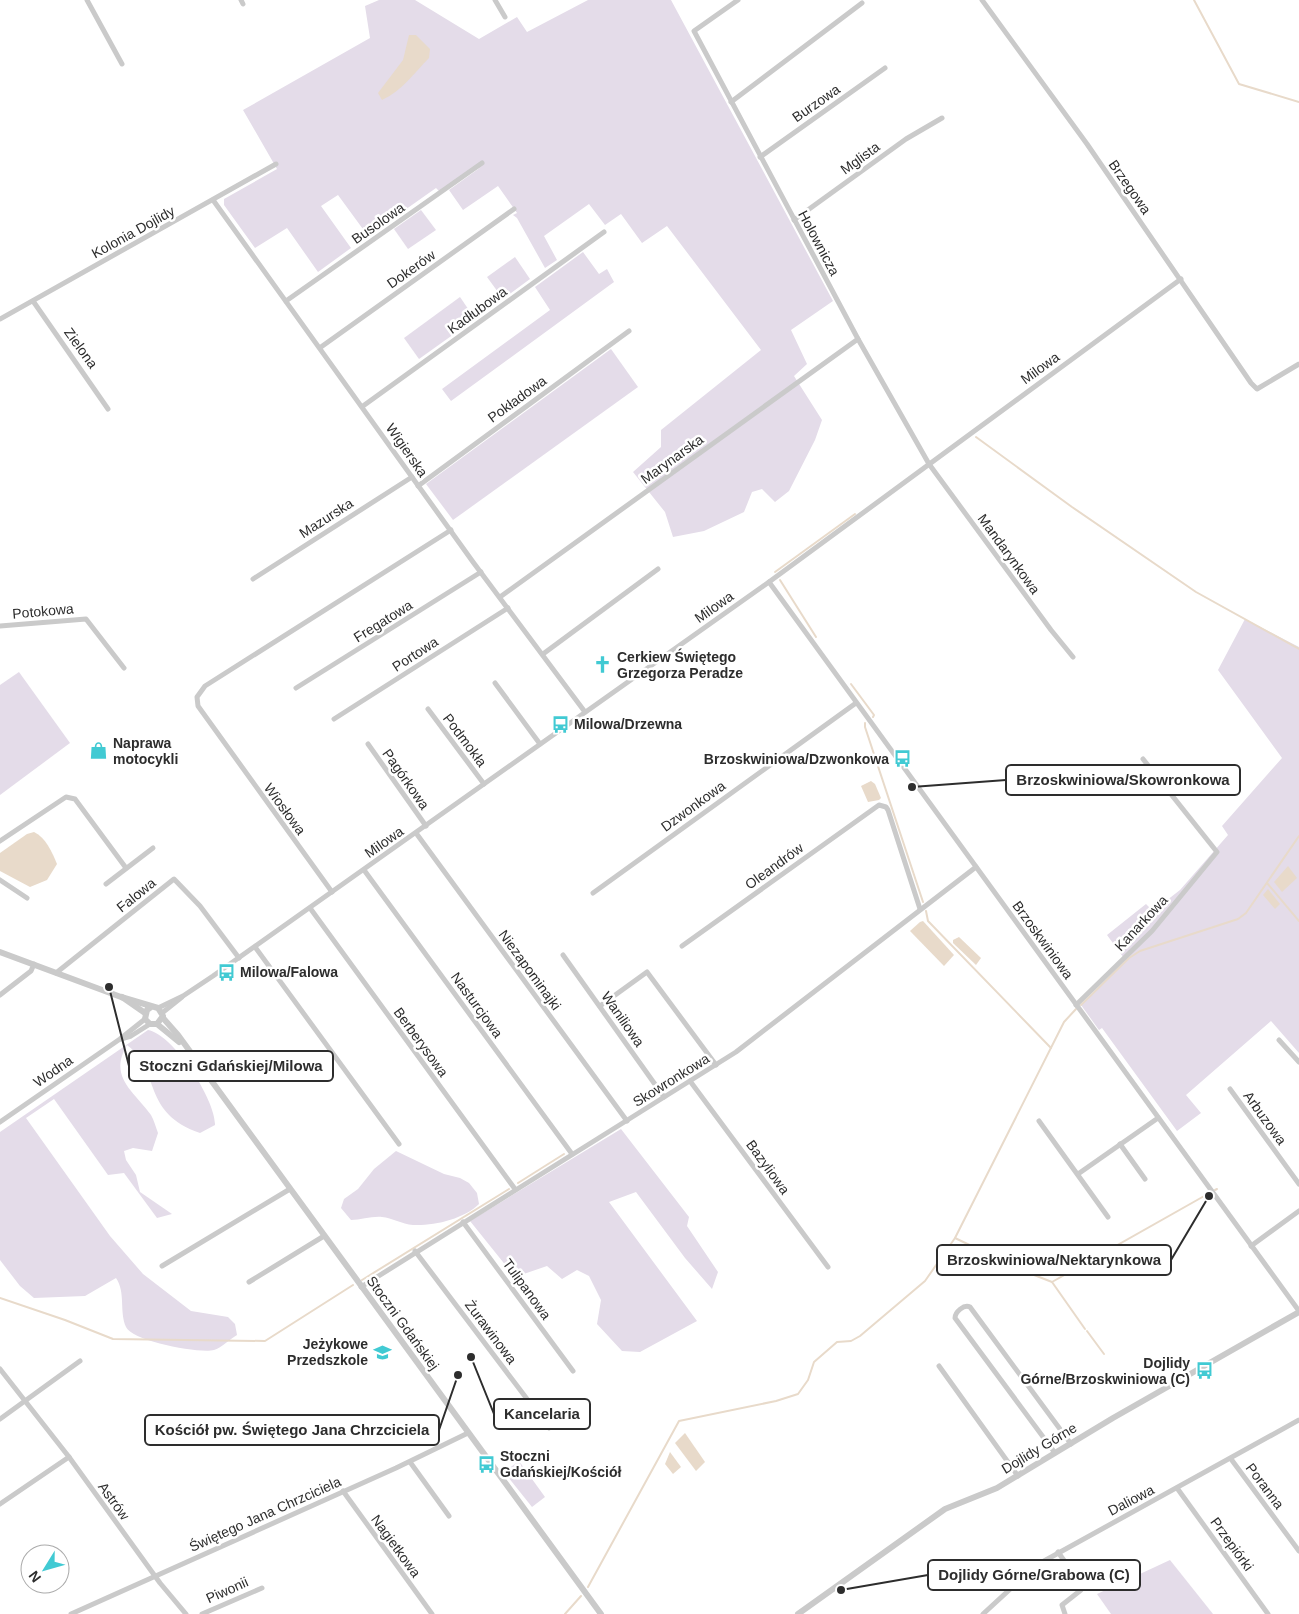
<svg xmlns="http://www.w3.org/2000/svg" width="1299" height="1614" font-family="Helvetica,sans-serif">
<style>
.green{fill:#e4dce9}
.water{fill:#e8daca}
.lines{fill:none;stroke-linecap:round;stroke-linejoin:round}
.stream{stroke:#e8daca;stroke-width:2}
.minor{stroke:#cacaca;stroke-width:5}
.tertiary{stroke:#cacaca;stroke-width:6}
.labels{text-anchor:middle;stroke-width:5;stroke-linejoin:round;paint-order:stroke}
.street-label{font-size:14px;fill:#2d2d2d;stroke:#fff}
.poi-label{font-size:14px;font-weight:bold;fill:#2d2d2d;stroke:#fff;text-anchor:start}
.leader{fill:none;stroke:#2d2d2d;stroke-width:2}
.callout-dot{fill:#2d2d2d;stroke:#fff;stroke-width:2}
.callout{fill:#fff;stroke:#2d2d2d;stroke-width:2}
.callout-label{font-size:15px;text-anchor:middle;font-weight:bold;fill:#2d2d2d}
</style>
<rect width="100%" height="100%" fill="#fff"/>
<g class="green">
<path d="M379 0H415L479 39 517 17 527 32 588 0H671L833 301 791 330 807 364 794 376 822 420 815 440 789 491 775 502 762 489 752 492 744 512 704 531 673 537 665 512 633 472 661 447V430L761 350 667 226 642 243 621 214 605 225 589 204 544 236 557 260 545 268 517 218 513 215 517 213 498 186 463 210 449 190 481 167 439 191 436 188 368 236 338 195 321 206 351 248 318 272 287 228 255 248 224 205V199L277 169 243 110 370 38 365 6Z"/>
<path d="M421 210 436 230 408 249 394 229Z"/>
<path d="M583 252 599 274 607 269 614 282 451 401 442 389 550 310 535 287Z"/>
<path d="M515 257 530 279 503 299 487 277Z"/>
<path d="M460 297 475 319 419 359 404 338Z"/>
<path d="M611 349 638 387 453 520 426 484Z"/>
<path d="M1245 619 1299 647V1053L1271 1021 1186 1095 1201 1113 1177 1131 1102 1028 1099 1030 1081 1005 1126 961 1107 935 1146 904 1153 911 1180 890 1228 835 1222 826 1282 758 1218 670Z"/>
<path d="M19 672 70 743 0 795V685Z"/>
<path d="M148 1030C173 1034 216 1100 215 1125L200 1133C141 1113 161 1070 127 1045 108 1077 134 1091 151 1115 154 1120 156 1128 158 1133L152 1151 133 1148 124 1151 126 1160 136 1175 140 1192 172 1214 157 1218 124 1173 108 1175 54 1099 26 1118 110 1236 143 1274 191 1311 228 1317 235 1324 237 1335C230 1339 221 1348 214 1350 200 1354 132 1341 126 1327 119 1311 126 1293 116 1278L85 1296 34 1298 20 1286 0 1260V1132Z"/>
<path d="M621 1129 689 1217 687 1226 718 1272 712 1289 685 1258 636 1192 609 1202 697 1321 640 1352 622 1351 597 1324 601 1300 589 1276 577 1270 562 1279 547 1266 515 1277 470 1221Z"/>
<path d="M396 1151 444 1174 460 1178 469 1183 477 1193 479 1204C464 1219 434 1226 413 1225 402 1224 392 1218 382 1217 372 1216 361 1220 351 1220L341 1208 344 1199 358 1189 374 1169Z"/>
<path d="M519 1461 545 1497 532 1507 504 1472Z"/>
<path d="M1170 1560 1213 1614H1111L1097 1594Z"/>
</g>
<g class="water">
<path d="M409 35H416L430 49 429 58C414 73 402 91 382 100L378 93 403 60Z"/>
<path d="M871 781 875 784 881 798 879 800 868 802 861 786Z"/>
<path d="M34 832C46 838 52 852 57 864L47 880 30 887 0 871V853L27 834Z"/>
<path d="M1288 866 1297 878 1282 892 1274 882Z"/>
<path d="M1268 889 1280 904 1275 909 1263 895Z"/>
<path d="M923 921 954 955 944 966 910 931 920 922Z"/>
<path d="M959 937 981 958 976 965 953 943V940Z"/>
<path d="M685 1433 705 1462 696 1471 675 1443Z"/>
<path d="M670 1452 681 1467 673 1474 665 1464Z"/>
</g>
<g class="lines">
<g class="stream">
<path d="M1194 0 1239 84 1299 102"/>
<path d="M976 437 1072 507 1196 592 1299 649"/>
<path d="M775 572 855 514"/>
<path d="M780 580 816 637"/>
<path d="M851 684 874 715 873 717"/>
<path d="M865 723V727L923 902"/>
<path d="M1267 883 1299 921"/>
<path d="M926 911 928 921 1051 1048"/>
<path d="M1081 1005 1129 958 1140 951 1238 919 1246 913 1299 836"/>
<path d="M518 1183 564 1154"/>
<path d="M1215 1190 1217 1189"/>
<path d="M955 1238 1024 1271"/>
<path d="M1029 1273 1052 1282 1206 1195"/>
<path d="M362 1280 509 1189"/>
<path d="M1052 1282 1085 1329"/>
<path d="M0 1298 65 1320 113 1339 265 1341 353 1285"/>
<path d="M1087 1331 1104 1354"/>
<path d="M588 1587 679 1421 776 1401 798 1394 808 1380 814 1362 837 1342 851 1341 860 1336 925 1281 955 1238 1064 1022 1076 1009"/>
<path d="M565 1614 581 1596"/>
</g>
<g class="minor">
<path d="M87 0 122 64"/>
<path d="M241 0 243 4"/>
<path d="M495 0 505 17"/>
<path d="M738 0 694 31 858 339 929 464 1051 630 1073 657"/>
<path d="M982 0 1087 144 1251 383 1257 389 1299 364"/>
<path d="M731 102 862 3"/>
<path d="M760 157 885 68"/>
<path d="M213 200 473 562 585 712"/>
<path d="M794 220 906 139 942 118"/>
<path d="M33 301 108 409"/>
<path d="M286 301 482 163"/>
<path d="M0 319 276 164"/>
<path d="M321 347 514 209"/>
<path d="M363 406 604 232"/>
<path d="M418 486 629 331"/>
<path d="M253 579 412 477"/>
<path d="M769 582 1299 1311"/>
<path d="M500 597 858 339"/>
<path d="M0 626 86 619 124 668"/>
<path d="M543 654 658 569"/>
<path d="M495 683 540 744"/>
<path d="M296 688 481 572"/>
<path d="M428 709 484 784"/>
<path d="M334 719 508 608"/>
<path d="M368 744 426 826"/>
<path d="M416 833 627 1121"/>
<path d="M0 841 66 797 75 799 126 868"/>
<path d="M364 870 572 1154"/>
<path d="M0 880 27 898"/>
<path d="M106 884 153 848"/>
<path d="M332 892 198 706 197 697 205 686 451 530"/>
<path d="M593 893 856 703"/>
<path d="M310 908 515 1189"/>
<path d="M682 946 879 805 886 807 888 810 920 909"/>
<path d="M255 947 399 1144"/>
<path d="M563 955 664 1097"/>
<path d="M56 973 174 879 200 906 239 958"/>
<path d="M0 995 31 971 34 964"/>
<path d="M1076 1005 1152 931 1217 852 1143 759"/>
<path d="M600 1006 647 972 716 1065"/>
<path d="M158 1008 183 996 213 976 769 582 1181 279"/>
<path d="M162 1013 182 997"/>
<path d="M121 1039 131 1036 150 1024"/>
<path d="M1279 1040 1299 1062"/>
<path d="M690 1081 828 1267"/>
<path d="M1230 1089 1299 1184"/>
<path d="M1039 1121 1108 1217"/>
<path d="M0 1122 120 1039 145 1019"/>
<path d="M1120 1144 1145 1179"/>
<path d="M1078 1174 1158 1118"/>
<path d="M463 1222 573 1371"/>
<path d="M1251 1246 1299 1211"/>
<path d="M415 1251 549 1428"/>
<path d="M162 1266 290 1189"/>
<path d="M249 1282 324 1236"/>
<path d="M361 1287 736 1052 976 867"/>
<path d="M939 1366 1018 1476"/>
<path d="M0 1369 69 1457 160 1583 186 1614"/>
<path d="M0 1419 80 1361"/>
<path d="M1055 1453 955 1318C955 1312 964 1304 970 1307L1071 1444"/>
<path d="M1231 1459 1299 1551"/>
<path d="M410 1462 449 1516"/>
<path d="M1177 1488 1268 1614"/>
<path d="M343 1491 432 1614"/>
<path d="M0 1504 69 1457"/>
<path d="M1058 1552 1082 1586 1081 1590 1062 1605 1065 1614"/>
<path d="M71 1614 396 1468 468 1433"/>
<path d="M202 1614 262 1588"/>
<path d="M983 1614 1031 1570 1044 1561 1299 1420"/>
</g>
<g class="tertiary">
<path d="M0 952 121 997 158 1008 163 1016 157 1024H150L145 1019 147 1010 151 1007"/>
<path d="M122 997 145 1013"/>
<path d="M163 1018 178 1035 601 1614"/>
<path d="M157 1024 179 1042"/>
<path d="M798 1614 945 1509 997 1488 1113 1418 1299 1312"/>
</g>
</g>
<defs>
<symbol id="church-bare" viewBox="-9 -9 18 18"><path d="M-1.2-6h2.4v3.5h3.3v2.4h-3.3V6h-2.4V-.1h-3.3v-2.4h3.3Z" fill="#41cad3" stroke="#fff" stroke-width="2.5" paint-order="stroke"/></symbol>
<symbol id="bus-bare" viewBox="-9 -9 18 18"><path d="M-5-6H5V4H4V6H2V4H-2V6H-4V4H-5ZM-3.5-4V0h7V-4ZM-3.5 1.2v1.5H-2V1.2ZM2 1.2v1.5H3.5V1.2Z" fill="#41cad3" stroke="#fff" stroke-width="2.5" paint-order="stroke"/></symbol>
<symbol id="shop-bare" viewBox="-9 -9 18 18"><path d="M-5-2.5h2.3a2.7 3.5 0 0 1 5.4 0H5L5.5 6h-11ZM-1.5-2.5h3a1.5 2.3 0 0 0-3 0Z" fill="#41cad3" stroke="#fff" stroke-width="2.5" paint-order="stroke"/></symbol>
<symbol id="school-bare" viewBox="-9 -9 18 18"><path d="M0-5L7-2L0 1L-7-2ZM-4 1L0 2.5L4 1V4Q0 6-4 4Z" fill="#41cad3" stroke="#fff" stroke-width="2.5" paint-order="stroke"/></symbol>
</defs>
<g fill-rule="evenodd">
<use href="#church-bare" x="590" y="652" width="25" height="25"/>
<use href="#bus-bare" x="548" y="712" width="25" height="25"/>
<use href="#shop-bare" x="86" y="738" width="25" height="25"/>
<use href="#bus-bare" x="890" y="746" width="25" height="25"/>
<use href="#bus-bare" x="214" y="960" width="25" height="25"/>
<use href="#school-bare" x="370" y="1340" width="25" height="25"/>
<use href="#bus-bare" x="1192" y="1358" width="25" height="25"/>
<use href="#bus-bare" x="474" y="1452" width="25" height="25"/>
</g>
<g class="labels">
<g class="street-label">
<text transform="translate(816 103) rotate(-35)" y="5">Burzowa</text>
<text transform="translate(860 158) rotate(-36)" y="5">Mglista</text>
<text transform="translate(1130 187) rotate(55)" y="5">Brzegowa</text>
<text transform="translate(378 223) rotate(-35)" y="5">Busolowa</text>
<text transform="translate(133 232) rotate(-29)" y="5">Kolonia Dojlidy</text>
<text transform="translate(819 243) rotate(62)" y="5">Holownicza</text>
<text transform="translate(411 269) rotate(-35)" y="5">Dokerów</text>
<text transform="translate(477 310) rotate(-36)" y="5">Kadłubowa</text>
<text transform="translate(81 348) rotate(54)" y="5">Zielona</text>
<text transform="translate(1040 368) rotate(-36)" y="5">Milowa</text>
<text transform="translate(517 399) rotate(-36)" y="5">Pokładowa</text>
<text transform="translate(407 450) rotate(55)" y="5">Wigierska</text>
<text transform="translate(672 459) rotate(-36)" y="5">Marynarska</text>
<text transform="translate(326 518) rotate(-33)" y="5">Mazurska</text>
<text transform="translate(1009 554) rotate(54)" y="5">Mandarynkowa</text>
<text transform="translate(714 607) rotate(-35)" y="5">Milowa</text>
<text transform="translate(43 611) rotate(-5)" y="5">Potokowa</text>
<text transform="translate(383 621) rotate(-32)" y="5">Fregatowa</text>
<text transform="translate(415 654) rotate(-33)" y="5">Portowa</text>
<text transform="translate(465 740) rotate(53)" y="5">Podmokła</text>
<text transform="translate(406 779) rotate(55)" y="5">Pagórkowa</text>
<text transform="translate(693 806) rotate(-36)" y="5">Dzwonkowa</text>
<text transform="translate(285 809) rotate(54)" y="5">Wiosłowa</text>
<text transform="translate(384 842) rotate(-35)" y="5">Milowa</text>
<text transform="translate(774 866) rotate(-36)" y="5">Oleandrów</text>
<text transform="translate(136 895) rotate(-39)" y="5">Falowa</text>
<text transform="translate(1141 923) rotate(-47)" y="5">Kanarkowa</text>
<text transform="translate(1043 940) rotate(54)" y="5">Brzoskwiniowa</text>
<text transform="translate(530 970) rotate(54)" y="5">Niezapominajki</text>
<text transform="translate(477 1005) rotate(54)" y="5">Nasturcjowa</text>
<text transform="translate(623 1019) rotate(55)" y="5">Waniliowa</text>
<text transform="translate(421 1042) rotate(54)" y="5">Berberysowa</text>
<text transform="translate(53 1071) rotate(-35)" y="5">Wodna</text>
<text transform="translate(671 1080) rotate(-32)" y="5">Skowronkowa</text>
<text transform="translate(1265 1118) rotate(54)" y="5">Arbuzowa</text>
<text transform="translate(768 1167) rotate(54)" y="5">Bazyliowa</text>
<text transform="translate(527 1289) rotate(54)" y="5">Tulipanowa</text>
<text transform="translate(403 1323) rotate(54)" y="5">Stoczni Gdańskiej</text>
<text transform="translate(491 1332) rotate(53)" y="5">Żurawinowa</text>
<text transform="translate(1039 1448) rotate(-31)" y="5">Dojlidy Górne</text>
<text transform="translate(1265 1486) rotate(53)" y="5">Poranna</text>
<text transform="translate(1131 1500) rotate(-28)" y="5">Daliowa</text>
<text transform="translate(114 1501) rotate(54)" y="5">Astrów</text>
<text transform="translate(265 1514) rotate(-24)" y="5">Świętego Jana Chrzciciela</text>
<text transform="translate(1232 1544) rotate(54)" y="5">Przepiórki</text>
<text transform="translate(396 1546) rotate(54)" y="5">Nagietkowa</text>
<text transform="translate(227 1590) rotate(-24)" y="5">Piwonii</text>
</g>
<g class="poi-label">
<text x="617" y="662">Cerkiew Świętego<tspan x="617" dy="16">Grzegorza Peradze</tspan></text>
<text x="574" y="729">Milowa/Drzewna</text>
<text x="113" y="748">Naprawa<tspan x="113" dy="16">motocykli</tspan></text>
<text x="889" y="764" text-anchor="end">Brzoskwiniowa/Dzwonkowa</text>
<text x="240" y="977">Milowa/Falowa</text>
<text x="368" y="1349" text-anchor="end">Jeżykowe<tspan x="368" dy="16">Przedszkole</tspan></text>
<text x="1190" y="1368" text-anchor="end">Dojlidy<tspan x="1190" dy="16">Górne/Brzoskwiniowa (C)</tspan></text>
<text x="500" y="1461">Stoczni<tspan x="500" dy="16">Gdańskiej/Kościół</tspan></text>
</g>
</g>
<path class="leader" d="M912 787L1006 780M109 987L129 1066M1209 1196L1171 1260M471 1357L494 1414M458 1375L439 1430M841 1590L928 1575"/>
<g class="callout-dot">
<circle cx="912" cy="787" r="5"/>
<circle cx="109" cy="987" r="5"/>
<circle cx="1209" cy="1196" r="5"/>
<circle cx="471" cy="1357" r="5"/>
<circle cx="458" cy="1375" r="5"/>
<circle cx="841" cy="1590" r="5"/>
</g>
<g class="callout">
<rect x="1006" y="765" width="234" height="30" rx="5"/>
<rect x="129" y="1051" width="204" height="30" rx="5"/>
<rect x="937" y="1245" width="234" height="30" rx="5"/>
<rect x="494" y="1399" width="96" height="30" rx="5"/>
<rect x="145" y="1415" width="294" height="30" rx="5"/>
<rect x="928" y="1560" width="212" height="30" rx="5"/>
</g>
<g class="callout-label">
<text x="1123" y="785">Brzoskwiniowa/Skowronkowa</text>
<text x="231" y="1071">Stoczni Gdańskiej/Milowa</text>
<text x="1054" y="1265">Brzoskwiniowa/Nektarynkowa</text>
<text x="542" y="1419">Kancelaria</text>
<text x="292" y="1435">Kościół pw. Świętego Jana Chrzciciela</text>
<text x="1034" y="1580">Dojlidy Górne/Grabowa (C)</text>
</g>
<g transform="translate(45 1569) rotate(233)"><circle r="24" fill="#ffffff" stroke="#ababab"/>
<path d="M0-4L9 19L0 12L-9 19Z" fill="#41cad3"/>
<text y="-8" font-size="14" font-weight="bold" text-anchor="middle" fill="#2d2d2d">N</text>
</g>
</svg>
